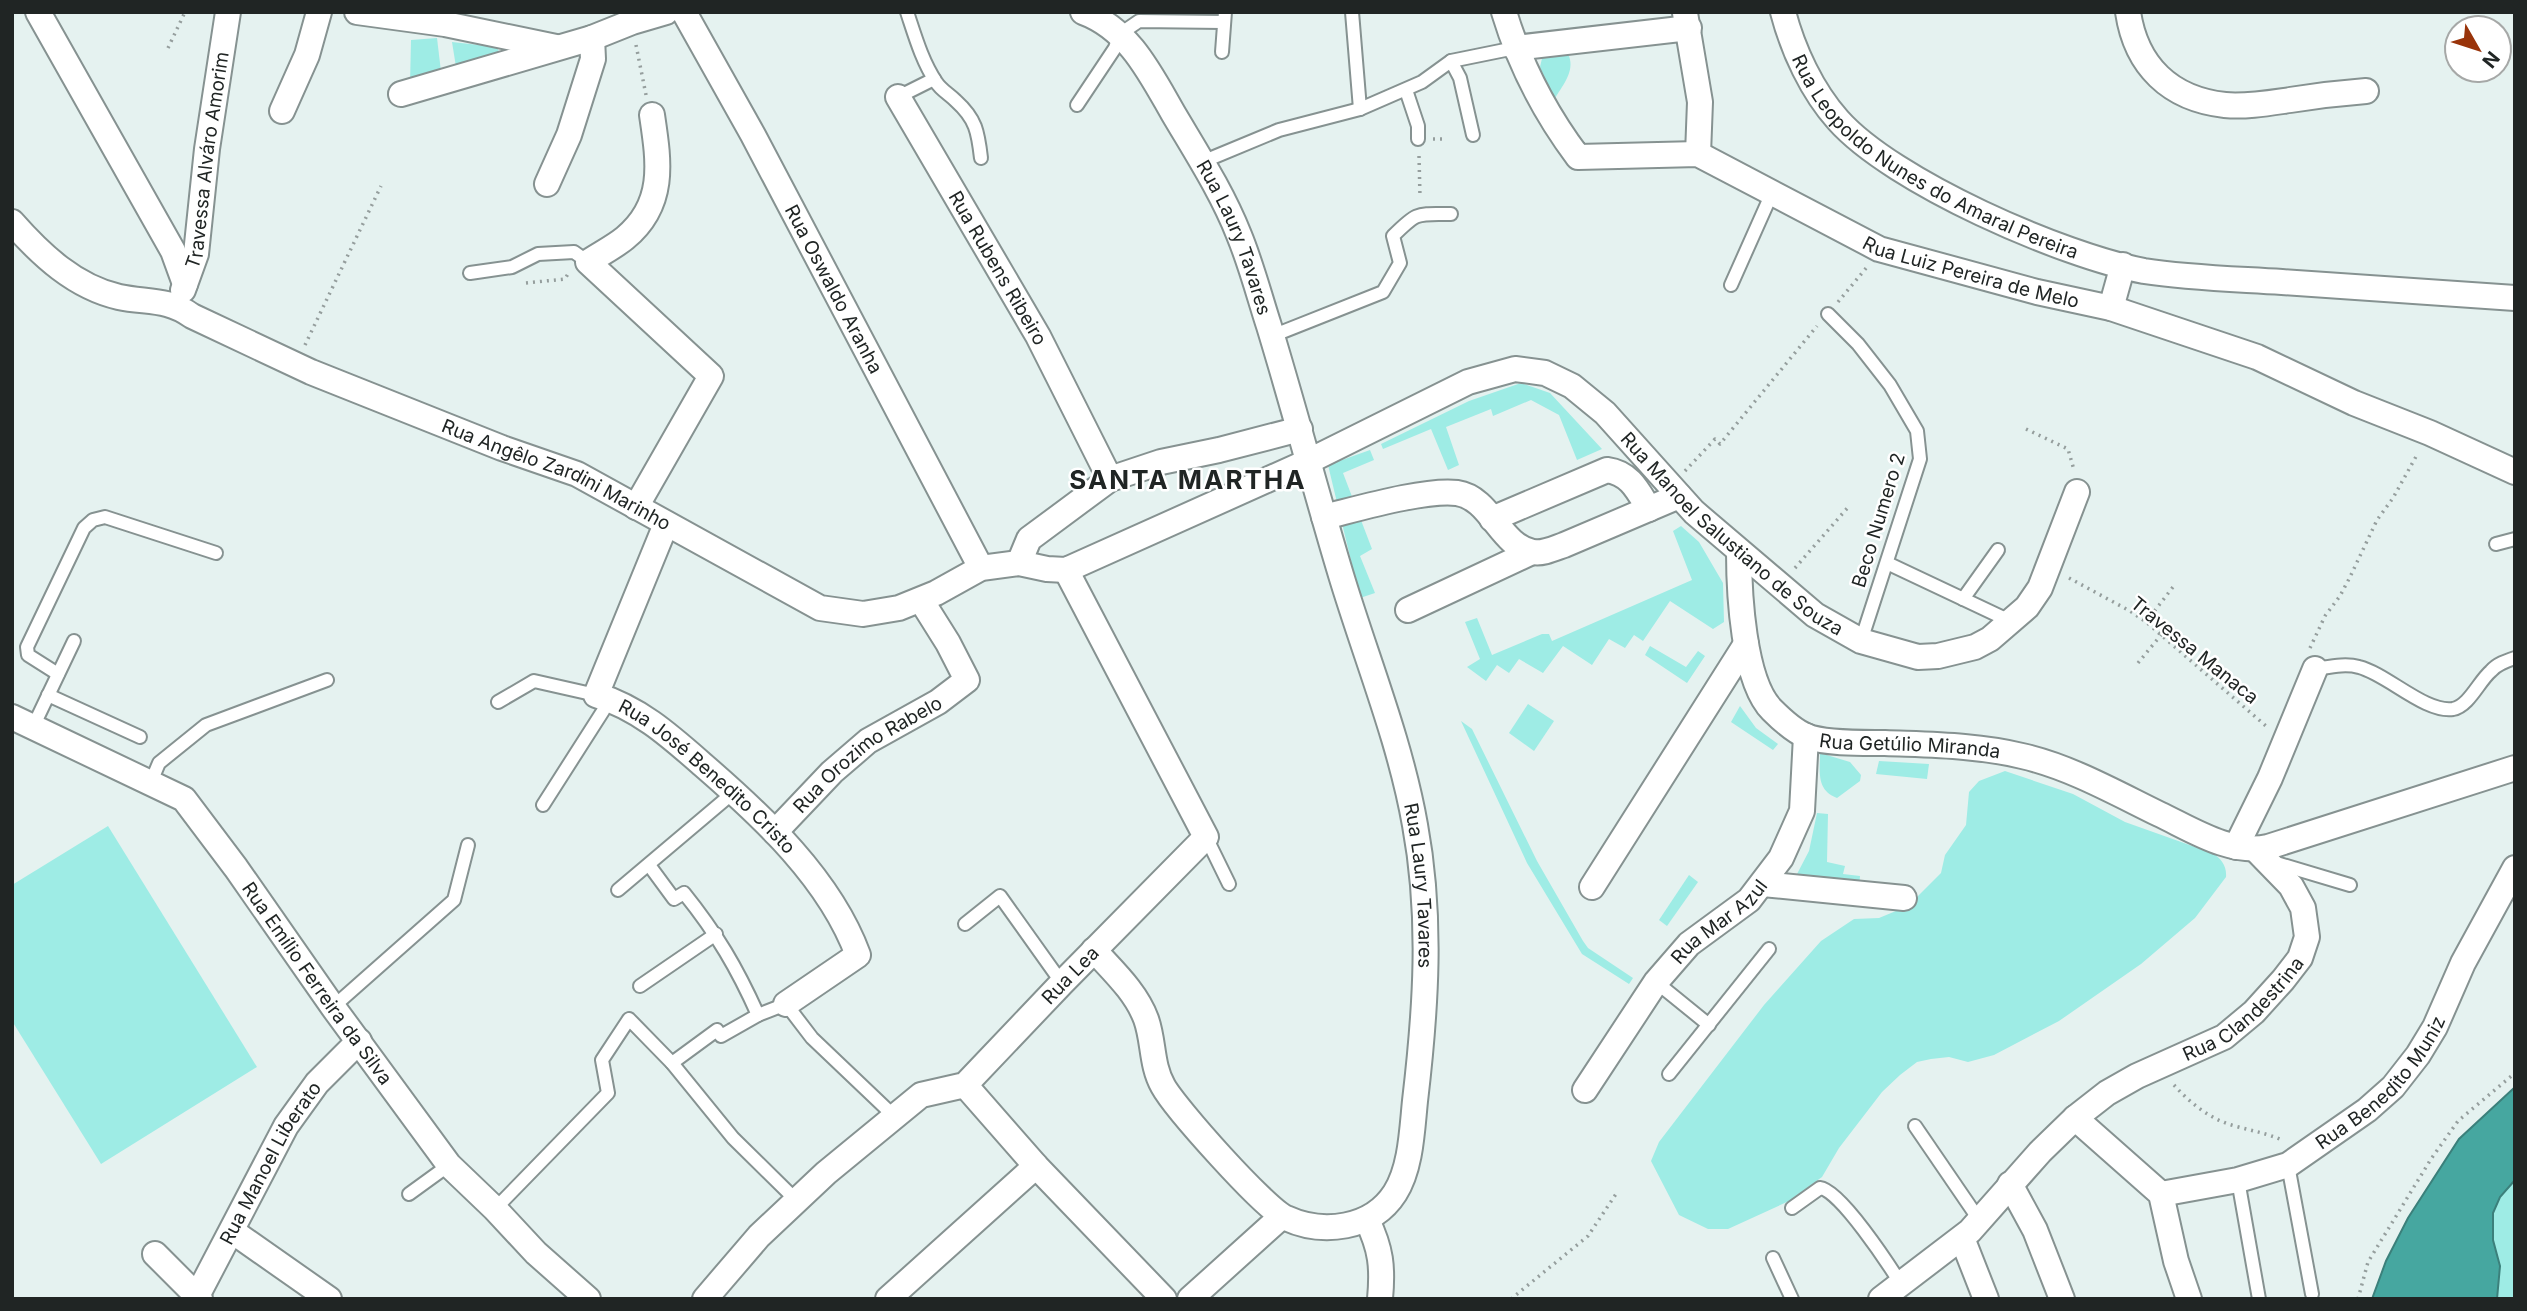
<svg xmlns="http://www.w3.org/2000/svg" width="2527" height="1311" font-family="Inter,sans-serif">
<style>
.green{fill:#9eece5}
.water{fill:#46a7a0;stroke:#3b807b;stroke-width:2}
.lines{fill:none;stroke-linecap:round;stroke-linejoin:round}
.service-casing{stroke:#869291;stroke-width:16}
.minor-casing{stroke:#869291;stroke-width:28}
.path{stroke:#959e9d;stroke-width:3.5;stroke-dasharray:2 5;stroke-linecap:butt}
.service{stroke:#fff;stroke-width:12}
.minor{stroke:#fff;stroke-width:24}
.labels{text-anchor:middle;stroke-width:5;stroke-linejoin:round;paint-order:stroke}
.street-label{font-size:19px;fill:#202524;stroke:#fff}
.district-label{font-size:26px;font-weight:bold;letter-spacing:2px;fill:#202524;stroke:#fff}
</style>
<rect width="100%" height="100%" fill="#e5f2f0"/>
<g class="green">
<path d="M437 38 442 80 410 85 411 40Z"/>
<path d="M452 42 497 47 499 52 496 56 457 73Z"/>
<path d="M1555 49 1569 56C1575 72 1562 86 1554 100L1540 67 1543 54Z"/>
<path d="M1521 383 1550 393 1602 449 1577 460 1559 415 1531 400 1493 416 1491 409 1446 427 1459 465 1448 470 1431 429 1383 449 1381 444 1469 401Z"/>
<path d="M1370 450 1374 460 1343 473 1372 549 1360 556 1375 593 1360 598 1328 465Z"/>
<path d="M1681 526 1699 542 1723 583 1724 622 1713 629 1670 601 1643 641 1634 635 1625 648 1609 639 1592 665 1563 646 1543 673 1519 659 1509 673 1497 665 1486 681 1467 667 1480 659 1465 622 1477 618 1492 655 1542 634H1549L1552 641 1692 580 1673 531Z"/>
<path d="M1650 646 1686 667 1698 651 1705 656 1687 683 1645 655Z"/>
<path d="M1528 704 1554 721 1534 751 1509 733Z"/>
<path d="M1740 706 1756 728 1778 744 1773 750 1731 722Z"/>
<path d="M1461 721 1472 729 1537 861 1583 941 1588 948 1633 978 1629 984 1582 954 1527 863Z"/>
<path d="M1820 753 1850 762 1861 775 1860 781 1837 798C1816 790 1820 772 1820 753Z"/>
<path d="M1879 761 1929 764 1927 779 1876 774Z"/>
<path d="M2005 771 2073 794 2125 822 2212 853C2221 858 2227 866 2226 877L2195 918 2141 964 2059 1021 1994 1055 1968 1062 1949 1057 1931 1059 1917 1062 1900 1075 1882 1092 1839 1148 1822 1177 1789 1201 1728 1229H1708L1679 1215 1651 1161 1659 1142 1764 1005 1821 941 1854 919 1879 918 1908 906 1941 873 1945 855 1966 825 1969 792 1979 781Z"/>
<path d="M1817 813 1828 814 1827 862 1845 866 1843 874 1860 876 1859 888 1797 874 1809 851Z"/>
<path d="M108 826 257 1067 101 1164 12 1021V885Z"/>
<path d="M1689 875 1698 882 1667 926 1659 920Z"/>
<path d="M2515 1180V1299H2497L2500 1266 2493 1240V1213L2500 1197Z"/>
</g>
<path class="water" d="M2515 1087V1180L2500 1197 2493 1213V1240L2500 1266 2497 1299H2372L2386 1261 2408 1218 2459 1139Z"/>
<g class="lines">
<defs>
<g id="service">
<path d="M907 12C915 36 922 61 936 82 941 90 949 94 956 101 976 119 978 132 981 158"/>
<path d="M1352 12 1360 109"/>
<path d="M1222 52 1225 12"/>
<path d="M1451 61 1460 78 1473 135"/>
<path d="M1406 90 1418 126V139"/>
<path d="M898 97 934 79"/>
<path d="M1077 105 1115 48 1120 34 1139 21 1223 22"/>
<path d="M1202 162 1279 130 1360 109 1422 82 1451 61 1515 48"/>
<path d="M470 273 512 267 538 254 574 252 588 262"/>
<path d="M1731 285 1772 193"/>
<path d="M1828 314 1858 344 1890 385 1917 431 1920 459 1861 641"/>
<path d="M1272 336 1383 292 1400 263 1393 236C1418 211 1417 214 1451 214"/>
<path d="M2496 544 2515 539"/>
<path d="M1887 563 2012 622"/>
<path d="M1963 599 1998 550"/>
<path d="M2315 669C2329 667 2345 663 2359 667 2387 674 2425 713 2453 709 2469 706 2479 681 2491 671 2497 664 2506 661 2515 658"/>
<path d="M58 674 28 655 27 647 84 528 93 520 105 517 216 553"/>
<path d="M48 695 140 737"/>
<path d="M498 702 534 681 596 695"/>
<path d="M33 727 74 641"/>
<path d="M151 782 159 763 206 725 327 680"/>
<path d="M543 805 603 711 608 698"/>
<path d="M1206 837 1229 884"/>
<path d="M2273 862 2350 885"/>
<path d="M649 865 674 899 684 893C717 934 737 968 758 1015"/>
<path d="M618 890 734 792"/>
<path d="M965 924 1000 896 1062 983"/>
<path d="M1656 982 1709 1025"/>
<path d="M640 986 716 934"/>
<path d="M333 1007 454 900 468 845"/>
<path d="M672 1063 717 1030 721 1036 758 1015 786 1004 812 1038 895 1117"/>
<path d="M1669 1074 1769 949"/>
<path d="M1915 1126 1980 1221"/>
<path d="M2288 1165 2312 1294"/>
<path d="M2238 1180 2259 1299"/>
<path d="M409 1194 449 1165"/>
<path d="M1792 1208 1820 1188C1840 1190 1889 1265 1901 1284"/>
<path d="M495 1209 608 1093 602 1060 629 1019 672 1063 733 1138 796 1200"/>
<path d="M1773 1258 1792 1299"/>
</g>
<g id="minor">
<path d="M38 12 173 251 185 284"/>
<path d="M357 12 445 24 556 47"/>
<path id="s1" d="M684 12 753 135 981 568"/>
<path id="s2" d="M1083 12C1129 29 1150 73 1173 113 1196 152 1222 192 1239 235 1251 264 1259 295 1269 326 1294 408 1316 492 1341 575 1366 658 1400 740 1415 825 1432 917 1426 1008 1415 1101 1412 1130 1411 1168 1395 1193 1372 1229 1323 1235 1286 1218 1265 1209 1175 1108 1163 1086 1151 1065 1154 1041 1146 1019 1136 992 1113 971 1094 950"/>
<path id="s3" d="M1504 12C1520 65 1545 113 1578 157L1698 154 1879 249 2037 292 2111 308 2257 357 2354 403 2430 433 2515 472"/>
<path id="s4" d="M1783 12C1793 50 1812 91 1838 120 1893 182 2063 256 2144 271 2189 278 2236 279 2282 282 2359 287 2437 292 2515 298"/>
<path d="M2128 12C2136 66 2170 99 2225 105 2246 107 2269 103 2290 100 2315 96 2340 93 2366 91"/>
<path d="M1685 13 1700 102 1698 154"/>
<path d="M1515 48 1689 28"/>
<path d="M401 94 592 38 632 22 666 12"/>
<path id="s5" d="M898 97 1038 336 1110 479"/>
<path d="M282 111 307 55 319 12"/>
<path d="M547 184 569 135 593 59 592 38"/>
<path id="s6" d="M12 222C41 255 75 287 119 297 147 303 167 298 192 316L311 372 502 448 577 474 820 608 863 614 899 608 936 593 981 568 1019 563 1047 569 1066 570 1307 462 1468 382 1515 369 1545 373 1572 386 1605 413 1694 512 1815 615 1861 641 1918 657 1938 656 1975 647 1990 639 2027 607 2040 588 2077 492"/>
<path id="s7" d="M183 290 196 254 207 149 228 12"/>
<path d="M2111 308 2123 265"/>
<path d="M636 507 711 376 588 262C600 254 614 247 625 238 666 204 659 162 652 115"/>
<path d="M1324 517C1357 509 1425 489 1457 493 1491 498 1500 546 1533 552 1543 554 1555 548 1564 545L1679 496"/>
<path d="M1492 519 1607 470C1630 473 1638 491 1649 509"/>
<path id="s8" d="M666 524 596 695C639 708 670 736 703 765 763 817 830 879 858 955L786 1004"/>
<path id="s9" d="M1739 552C1739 592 1743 681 1772 710 1781 719 1794 731 1806 736 1825 744 1864 743 1885 743 1931 745 1977 745 2022 756 2070 767 2114 792 2159 814 2191 829 2230 855 2268 847L2515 768"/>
<path d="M1019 563 1029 539 1110 479 1161 462 1219 450 1300 429"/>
<path d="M1408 610 1532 552"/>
<path id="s10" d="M12 717 184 799 236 868 333 1007 449 1165 495 1209 536 1253 588 1299"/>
<path id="s11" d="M775 832 832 772 868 741 938 702 967 680 948 643 921 600"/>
<path d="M2236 847 2270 778 2315 669"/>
<path d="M1763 884 1904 898"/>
<path d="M1592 887 1746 644"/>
<path d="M965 1085 1036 1166 1164 1299"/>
<path id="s12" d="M1585 1090 1656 982 1689 944 1749 900 1781 858 1802 811 1806 736"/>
<path d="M2075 1118 2161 1194 2176 1261 2189 1299"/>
<path d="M2010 1184 2035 1230 2062 1299"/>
<path id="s13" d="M2161 1194 2238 1180 2288 1165 2367 1110 2393 1087 2418 1055 2435 1027 2463 963 2515 868"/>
<path d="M1367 1220C1381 1249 1383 1267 1380 1299"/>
<path d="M232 1231 329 1299"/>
<path d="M1962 1238 1986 1299"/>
<path d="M155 1254 200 1299"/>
<path id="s14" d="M197 1296 286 1126 317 1083 359 1041"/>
<path id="s15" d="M705 1299 759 1236 826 1173 921 1095 965 1085 1062 983 1206 837 1066 570"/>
<path d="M888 1299 1036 1166"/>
<path d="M1190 1299 1281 1217"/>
<path id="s16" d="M1881 1299 1970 1231 2040 1152 2075 1118 2107 1093 2137 1076 2224 1037 2254 1012 2283 980 2300 958 2307 937 2303 908 2291 886 2256 850"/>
</g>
</defs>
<use href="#service" class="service-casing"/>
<use href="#minor" class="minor-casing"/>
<g class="path">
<path d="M636 45 646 95"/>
<path d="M168 48 185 12"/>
<path d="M1433 139H1443"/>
<path d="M1419 156 1420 197"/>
<path d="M526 283 565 279 569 272"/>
<path d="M1838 302 1867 267"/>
<path d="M305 345 381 186"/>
<path d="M2026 429 2068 449 2074 470"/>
<path d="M1685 471 1715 439 1720 444 1817 326"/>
<path d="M1795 568 1850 505"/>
<path d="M2069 578 2130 611 2146 622 2266 726"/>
<path d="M2146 622 2173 587"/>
<path d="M2310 648 2325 616 2340 596 2350 577 2377 520 2393 498 2418 453"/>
<path d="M2138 663 2161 635"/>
<path d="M2174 1085C2190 1103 2211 1120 2235 1126 2252 1131 2267 1133 2284 1141"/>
<path d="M1511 1299 1588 1236 1616 1194"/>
<path d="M2358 1299 2368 1262 2431 1159 2458 1121 2515 1073"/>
</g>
<use href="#service" class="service"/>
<use href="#minor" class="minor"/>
</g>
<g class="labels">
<g class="street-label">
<text dy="7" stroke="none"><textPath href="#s4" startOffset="222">Rua Leopoldo Nunes do Amaral Pereira</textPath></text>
<text dy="7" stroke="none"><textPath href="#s7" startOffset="133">Travessa Alváro Amorim</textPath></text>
<text dy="7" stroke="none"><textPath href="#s2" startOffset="278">Rua Laury Tavares</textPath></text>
<text dy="7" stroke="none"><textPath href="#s5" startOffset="198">Rua Rubens Ribeiro</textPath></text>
<text dy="7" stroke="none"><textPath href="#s3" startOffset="583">Rua Luiz Pereira de Melo</textPath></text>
<text dy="7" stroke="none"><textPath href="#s1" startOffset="315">Rua Oswaldo Aranha</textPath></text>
<text dy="7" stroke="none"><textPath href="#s6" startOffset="607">Rua Angêlo Zardini Marinho</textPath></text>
<text transform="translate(1878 520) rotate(-73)" y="7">Beco Numero 2</text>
<text dy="7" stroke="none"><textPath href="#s6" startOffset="1932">Rua Manoel Salustiano de Souza</textPath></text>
<text transform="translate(2195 650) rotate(39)" y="7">Travessa Manaca</text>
<text dy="7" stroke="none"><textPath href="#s9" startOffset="312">Rua Getúlio Miranda</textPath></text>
<text dy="7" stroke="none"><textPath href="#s11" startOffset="122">Rua Orozimo Rabelo</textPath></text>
<text dy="7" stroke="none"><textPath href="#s8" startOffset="324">Rua José Benedito Cristo</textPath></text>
<text dy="7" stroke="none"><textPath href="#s2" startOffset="954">Rua Laury Tavares</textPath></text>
<text dy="7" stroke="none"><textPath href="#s12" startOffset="217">Rua Mar Azul</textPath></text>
<text dy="7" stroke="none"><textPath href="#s15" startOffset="495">Rua Lea</textPath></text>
<text dy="7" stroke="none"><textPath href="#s10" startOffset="418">Rua Emílio Ferreira da Silva</textPath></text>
<text dy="7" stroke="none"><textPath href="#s16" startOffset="469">Rua Clandestrina</textPath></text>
<text dy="7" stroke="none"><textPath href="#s13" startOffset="256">Rua Benedito Muniz</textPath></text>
<text dy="7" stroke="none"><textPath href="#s14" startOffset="152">Rua Manoel Liberato</textPath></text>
</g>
<g class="district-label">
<text x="1188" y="489">SANTA MARTHA</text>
</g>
</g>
<rect width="2527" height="1311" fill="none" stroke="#202524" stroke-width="28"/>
<g transform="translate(2478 49) rotate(129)"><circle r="33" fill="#ffffff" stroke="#a6a8a7" stroke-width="2"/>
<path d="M0-5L12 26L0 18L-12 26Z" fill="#99340a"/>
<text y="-10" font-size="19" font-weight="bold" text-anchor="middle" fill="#202524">N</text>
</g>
</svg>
